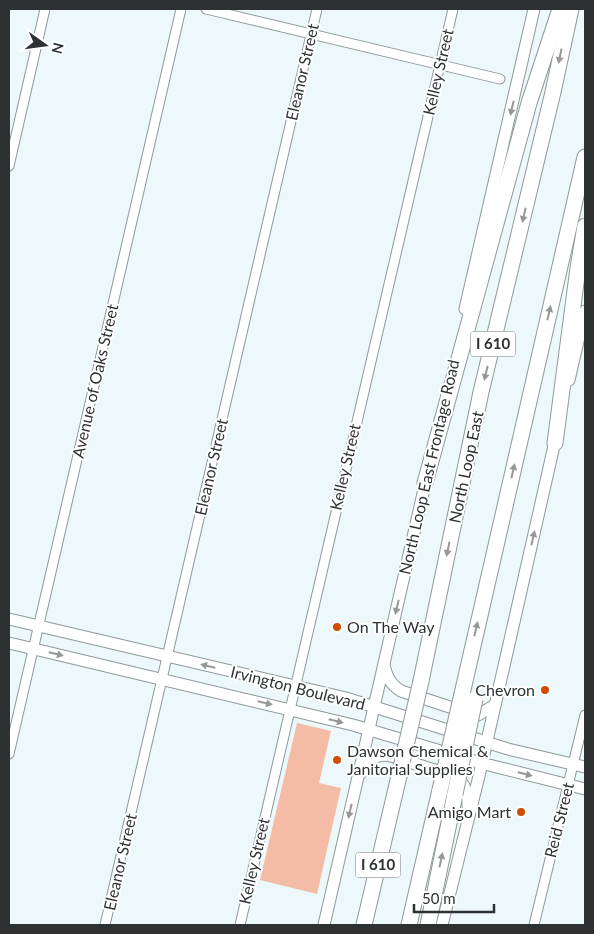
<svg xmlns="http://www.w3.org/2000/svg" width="594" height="934" font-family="Lato,sans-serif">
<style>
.green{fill:#f4bca6}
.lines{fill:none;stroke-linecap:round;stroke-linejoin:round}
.street-casing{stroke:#8e999a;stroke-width:11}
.secondary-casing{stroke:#8e999a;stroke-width:13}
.highway-casing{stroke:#8e999a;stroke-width:17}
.street{stroke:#fff;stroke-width:9}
.secondary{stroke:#fff;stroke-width:11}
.highway{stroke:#fff;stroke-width:15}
.highway-bridge-casing{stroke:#8e999a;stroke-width:17;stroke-linecap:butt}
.highway-bridge{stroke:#fff;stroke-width:15}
.oneway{fill:#969898}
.poi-dot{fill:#d14d00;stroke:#fff;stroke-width:2}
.labels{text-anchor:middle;stroke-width:4;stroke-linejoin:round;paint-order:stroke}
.shield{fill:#fff;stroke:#6c6f70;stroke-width:1}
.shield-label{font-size:15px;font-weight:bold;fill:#2d3132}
.street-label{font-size:16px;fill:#2d3132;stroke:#fff}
.poi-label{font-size:16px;fill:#2d3132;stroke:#fff;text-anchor:start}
</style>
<rect width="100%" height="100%" fill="#ecf8f9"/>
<path class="green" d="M297 723 331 731 319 783 341 788 317 894 260 880Z"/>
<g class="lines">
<defs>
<g id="street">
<path d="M206 9 500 79"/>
<path d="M9 166 45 9"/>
<path d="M9 754 181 9"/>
<path d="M105 925 317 9"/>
<path d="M240 925 453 9"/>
<path d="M534 925 585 715"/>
</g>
<g id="secondary">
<path d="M465 309 534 9"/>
<path d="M569 380 585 311"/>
<path d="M9 619 346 698 508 749 585 767"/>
<path d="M9 643 353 725 481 763 585 789"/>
<path d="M384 665C387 677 390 684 401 691L471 714 478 715 495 705"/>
<path d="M361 773C370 761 372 755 388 755L456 777C466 785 468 793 468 806"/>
<path d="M324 925 427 476"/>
<path d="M442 925 479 776 556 437"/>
</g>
<g id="highway">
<path d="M555 443 578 268 585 226"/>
<path d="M425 483 529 103 560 9"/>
<path d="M421 681 481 392 553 92 571 9"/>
<path d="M462 694 585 157"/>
<path d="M364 925 399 776"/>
<path d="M409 925 440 790"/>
<path d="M428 925 455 794"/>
</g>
</defs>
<use href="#street" class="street-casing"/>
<use href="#secondary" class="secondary-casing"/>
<use href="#highway" class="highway-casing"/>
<use href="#street" class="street"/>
<use href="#secondary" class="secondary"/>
<use href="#highway" class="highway"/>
<defs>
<g id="highway-bridge">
<path d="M399 776 421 681"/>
<path d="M440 790 462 694"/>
<path d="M455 794 475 699"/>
</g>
</defs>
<use href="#highway-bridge" class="highway-bridge-casing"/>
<use href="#highway-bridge" class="highway-bridge"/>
</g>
<defs><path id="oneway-solid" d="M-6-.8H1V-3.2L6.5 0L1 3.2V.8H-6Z" transform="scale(1.25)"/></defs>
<g class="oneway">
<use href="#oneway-solid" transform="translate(560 56) rotate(102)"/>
<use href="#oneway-solid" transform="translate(512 108) rotate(103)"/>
<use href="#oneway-solid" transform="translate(524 215) rotate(103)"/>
<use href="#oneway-solid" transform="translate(549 313) rotate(-77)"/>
<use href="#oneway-solid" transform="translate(486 373) rotate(103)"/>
<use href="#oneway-solid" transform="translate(513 471) rotate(-77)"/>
<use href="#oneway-solid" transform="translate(533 538) rotate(-77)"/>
<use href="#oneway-solid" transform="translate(448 549) rotate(102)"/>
<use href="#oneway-solid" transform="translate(397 607) rotate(103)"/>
<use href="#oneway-solid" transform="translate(476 629) rotate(-77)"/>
<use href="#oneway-solid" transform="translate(56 654) rotate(13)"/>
<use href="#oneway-solid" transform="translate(208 666) rotate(-167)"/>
<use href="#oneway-solid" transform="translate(265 703) rotate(13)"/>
<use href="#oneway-solid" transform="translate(336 721) rotate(14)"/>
<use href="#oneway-solid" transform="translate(525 774) rotate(14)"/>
<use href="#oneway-solid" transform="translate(350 811) rotate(103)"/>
<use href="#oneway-solid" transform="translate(441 860) rotate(-78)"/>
</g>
<g class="poi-dot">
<circle cx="337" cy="627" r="5"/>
<circle cx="545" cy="690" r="5"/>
<circle cx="337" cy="760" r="5"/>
<circle cx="521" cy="812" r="5"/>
</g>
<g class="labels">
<g class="shield">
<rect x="470.5" y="331.5" width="45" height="25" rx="4"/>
<rect x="355.5" y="852.5" width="45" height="25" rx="4"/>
</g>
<g class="shield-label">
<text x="493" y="349">I 610</text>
<text x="378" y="870">I 610</text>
</g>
<g class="street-label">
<text transform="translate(302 72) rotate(-77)" y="6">Eleanor Street</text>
<text transform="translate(438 72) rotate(-77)" y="6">Kelley Street</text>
<text transform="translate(95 381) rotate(-77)" y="6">Avenue of Oaks Street</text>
<text transform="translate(211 467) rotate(-77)" y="6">Eleanor Street</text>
<text transform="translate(345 467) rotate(-77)" y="6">Kelley Street</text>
<text transform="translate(429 467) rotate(-77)" y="6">North Loop East Frontage Road</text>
<text transform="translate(466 467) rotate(-78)" y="6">North Loop East</text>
<text transform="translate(298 688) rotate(14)" y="6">Irvington Boulevard</text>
<text transform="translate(559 820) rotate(-76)" y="6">Reid Street</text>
<text transform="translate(254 861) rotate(-77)" y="6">Kelley Street</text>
<text transform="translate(120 862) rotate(-77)" y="6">Eleanor Street</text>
</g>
<g class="poi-label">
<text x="347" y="633">On The Way</text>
<text x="535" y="696" text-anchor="end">Chevron</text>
<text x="347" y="757">Dawson Chemical &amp;<tspan x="347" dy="18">Janitorial Supplies</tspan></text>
<text x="511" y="818" text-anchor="end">Amigo Mart</text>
</g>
</g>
<rect width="594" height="934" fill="none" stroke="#2d3132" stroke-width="20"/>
<g transform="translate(45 45) rotate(104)" stroke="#ffffff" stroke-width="4" paint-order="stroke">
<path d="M0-4L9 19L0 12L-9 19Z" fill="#2d3132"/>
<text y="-8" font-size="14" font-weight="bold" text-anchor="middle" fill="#2d3132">N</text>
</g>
<path d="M414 904v8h80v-8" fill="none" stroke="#2d3132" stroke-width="2.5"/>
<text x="422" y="904" font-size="15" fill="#2d3132" stroke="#ffffff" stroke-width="4" paint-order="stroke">50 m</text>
</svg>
